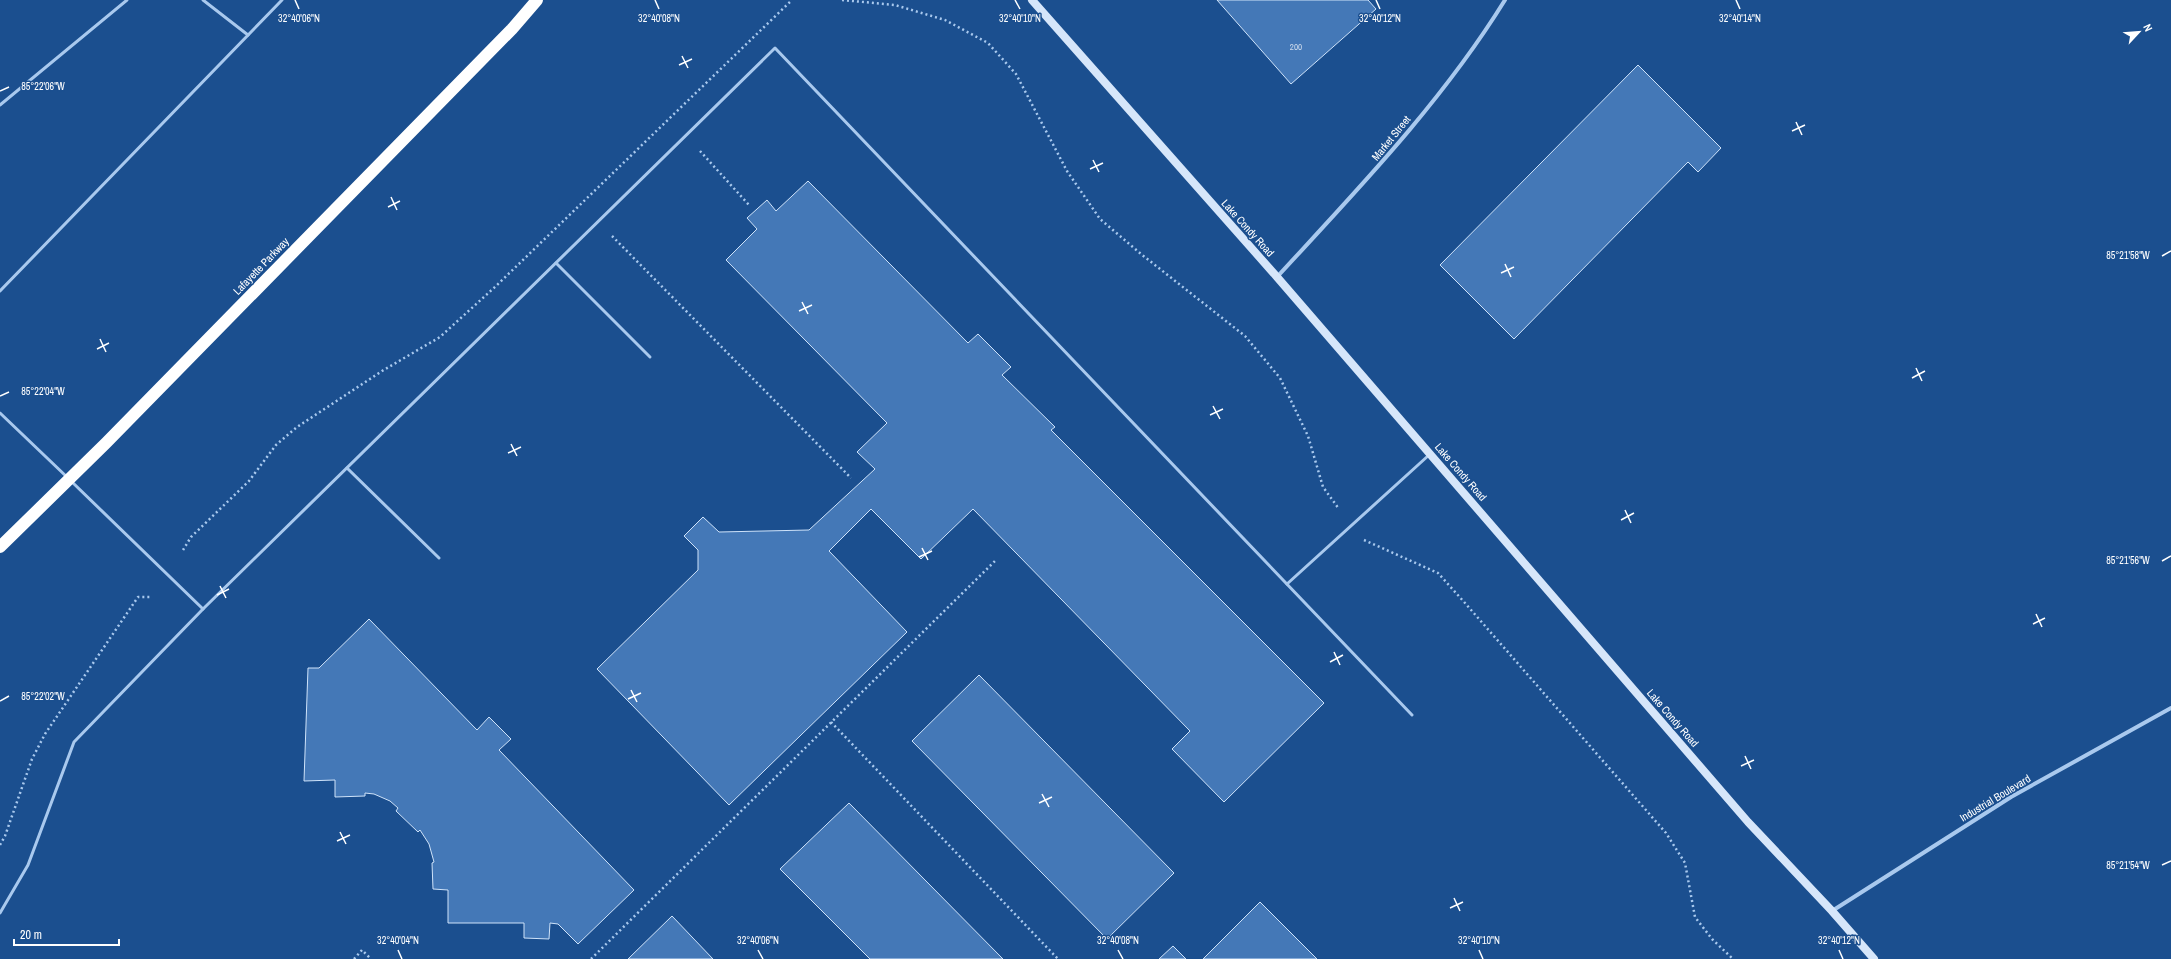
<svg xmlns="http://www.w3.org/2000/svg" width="2171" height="959" font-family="'Archivo Narrow',sans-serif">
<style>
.building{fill:#4478b7;stroke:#cfe3fa}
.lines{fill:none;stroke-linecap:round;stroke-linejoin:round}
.path{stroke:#a9c9ee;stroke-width:2.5;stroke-dasharray:2 3;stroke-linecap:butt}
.lane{stroke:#a9c9ee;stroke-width:3}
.street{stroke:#a9c9ee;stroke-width:4}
.secondary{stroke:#d6e6fa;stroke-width:8}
.highway{stroke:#fff;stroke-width:12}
.ticks{fill:none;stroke:#fff;stroke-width:1.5}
.labels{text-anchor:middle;stroke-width:3;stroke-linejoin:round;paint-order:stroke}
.number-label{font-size:9px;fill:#d0dded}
.street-label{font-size:11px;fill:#fff;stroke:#1b4f8f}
.ticks-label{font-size:10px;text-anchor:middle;fill:#fff;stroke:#1b4f8f;stroke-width:3;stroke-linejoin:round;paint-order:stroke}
</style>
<rect width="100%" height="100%" fill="#1b4f8f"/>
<g class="building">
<path d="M1217 0H1368L1376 9 1291 84Z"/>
<path d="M1638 65 1721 148 1698 172 1688 162 1514 339 1440 265Z"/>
<path d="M808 181 968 343 978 334 1011 367 1002 375 1055 427 1051 430 1324 703 1224 802 1172 749 1190 731 973 509 921 559 871 509 829 551 907 632 729 805 597 669 698 570V550L684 536 703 517 719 532 809 530 875 469 857 452 887 423 726 260 757 229 747 218 767 200 776 211Z"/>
<path d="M369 619 477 730 489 717 511 739 499 750 634 890 578 944 558 924 550 923 549 939 524 938V923H448V890L433 889 432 863 434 862 429 844 420 830 418 832 396 811 398 808 390 801 374 794 365 793V796L335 797V780L304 781 308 668H319Z"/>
<path d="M979 675 1174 873 1107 939 912 741Z"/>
<path d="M849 803 1003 959H870L780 869Z"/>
<path d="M1260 902 1317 959H1203Z"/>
<path d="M672 916 713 959H628Z"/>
<path d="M1173 946 1186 959H1159Z"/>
</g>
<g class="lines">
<g class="path">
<path d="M842 0 895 5 945 20 988 43 1016 74 1067 171 1100 219 1141 254 1245 336 1280 378 1308 436 1323 487 1339 509"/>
<path d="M700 151 749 205"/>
<path d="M612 236 851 478"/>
<path d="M1364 540 1438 573 1465 603 1666 833 1685 863 1695 917 1712 939 1733 959"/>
<path d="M183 550 191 537 249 481 276 445 297 427 382 371 440 337 496 286 792 0"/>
<path d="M831 722 1058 959"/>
<path d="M0 845 5 836 32 759 45 734 138 597H151"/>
<path d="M354 959 362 950 371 959"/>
<path d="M591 959 996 560"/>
</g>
<g class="lane">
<path d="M203 0 248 35"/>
<path d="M0 105 127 0"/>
<path d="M556 263 650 357"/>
<path d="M0 291 282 0"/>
<path d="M0 413 68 478"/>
<path d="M347 468 439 558"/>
<path d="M72 482 203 609 775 48 1412 715"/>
<path d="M1287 584 1429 455"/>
<path d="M0 913 28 865 74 742 203 609"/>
</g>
<g class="street">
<path d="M1277 277C1358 189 1442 102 1505 0"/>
<path d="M1832 911 2011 797 2171 708"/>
</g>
<path class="secondary" d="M1032 0 1277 277 1748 822 1832 911 1874 959"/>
<path class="highway" d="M0 547 106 443 512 29 537 0"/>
</g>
<path class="ticks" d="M295 0 299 9M655 0 659 9M1015 0 1020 9M1376 0 1380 9M1736 0 1740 9M682 56 688 68M679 65 692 59M0 91 9 87M1796 122 1802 135M1792 131 1805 125M1093 160 1099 172M1090 169 1103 163M391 197 397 210M388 207 400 201M2162 256 2171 251M1505 264 1511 277M1501 273 1514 267M802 302 808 314M799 311 812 305M100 339 106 352M97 349 109 343M1916 368 1922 381M1912 378 1925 371M0 396 9 392M1213 406 1220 419M1210 415 1223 409M511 444 517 456M508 453 521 447M1625 510 1631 523M1621 520 1634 513M922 548 928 560M919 557 932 551M2162 561 2171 556M220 586 226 598M217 595 229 589M2036 614 2042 627M2033 624 2045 618M1334 652 1340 665M1330 662 1343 655M631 690 637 702M628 699 641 693M0 701 9 696M1745 756 1751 769M1741 766 1754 760M1042 794 1049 807M1039 803 1052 797M340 832 346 844M337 841 350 835M2162 865 2171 861M1454 898 1460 911M1450 908 1463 902M398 950 402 959M758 950 763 959M1118 950 1123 959M1479 950 1483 959M1839 950 1843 959"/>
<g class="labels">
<g class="number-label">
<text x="1296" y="50">200</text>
</g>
<g class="street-label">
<text transform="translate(1391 138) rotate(-51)" y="4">Market Street</text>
<text transform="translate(1248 228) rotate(48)" y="4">Lake Condy Road</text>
<text transform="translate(261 266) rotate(-46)" y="4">Lafayette Parkway</text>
<text transform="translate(1461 472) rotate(49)" y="4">Lake Condy Road</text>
<text transform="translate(1673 718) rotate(49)" y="4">Lake Condy Road</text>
<text transform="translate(1995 798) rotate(-31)" y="4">Industrial Boulevard</text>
</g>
</g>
<g class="ticks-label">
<text x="299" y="22">32°40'06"N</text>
<text x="659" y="22">32°40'08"N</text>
<text x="1020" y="22">32°40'10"N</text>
<text x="1380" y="22">32°40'12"N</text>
<text x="1740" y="22">32°40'14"N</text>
<text x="43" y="90">85°22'06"W</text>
<text x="2128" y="259">85°21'58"W</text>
<text x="43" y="395">85°22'04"W</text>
<text x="2128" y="564">85°21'56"W</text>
<text x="43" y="700">85°22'02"W</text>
<text x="2128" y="869">85°21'54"W</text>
<text x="398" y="944">32°40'04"N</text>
<text x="758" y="944">32°40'06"N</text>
<text x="1118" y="944">32°40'08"N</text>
<text x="1479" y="944">32°40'10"N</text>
<text x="1839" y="944">32°40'12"N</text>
</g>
<g transform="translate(2139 32) rotate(64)" stroke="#1b4f8f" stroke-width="3" paint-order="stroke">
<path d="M0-3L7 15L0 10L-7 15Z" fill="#ffffff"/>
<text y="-6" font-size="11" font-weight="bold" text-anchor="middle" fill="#ffffff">N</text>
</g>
<path d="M14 939v6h105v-6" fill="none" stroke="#ffffff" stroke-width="2"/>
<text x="20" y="939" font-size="12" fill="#ffffff" stroke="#1b4f8f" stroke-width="3" paint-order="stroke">20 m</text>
</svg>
